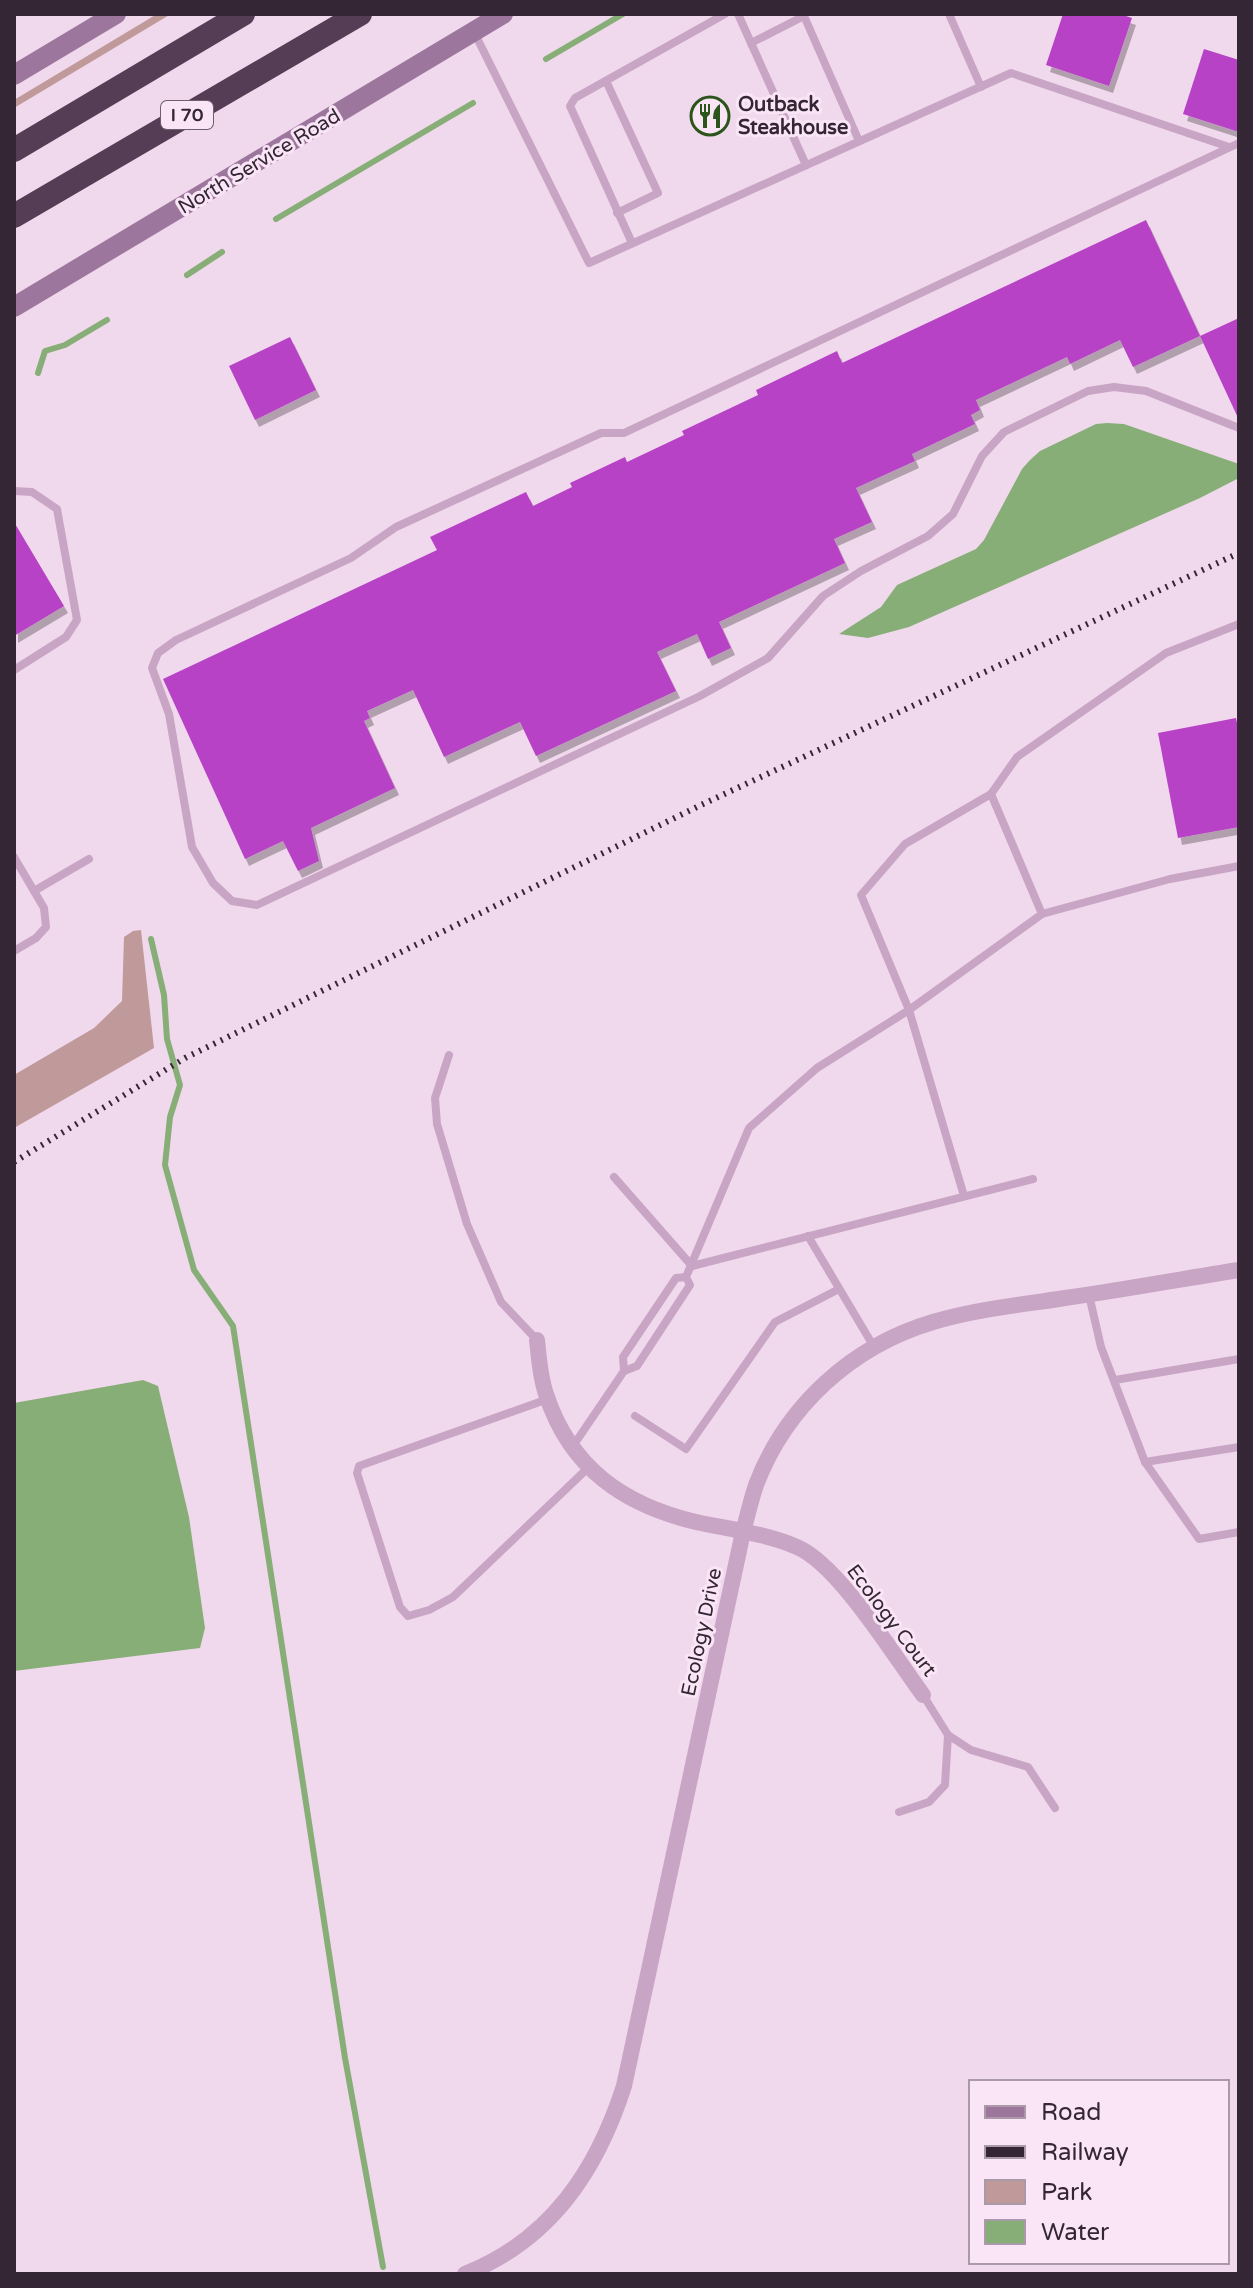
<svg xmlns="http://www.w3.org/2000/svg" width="1253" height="2288" font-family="'Varela Round',sans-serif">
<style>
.green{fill:#c0999a}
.water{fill:#88ae78}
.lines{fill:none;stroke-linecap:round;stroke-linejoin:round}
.stream{stroke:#88ae78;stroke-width:6}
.building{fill:#b742c5;filter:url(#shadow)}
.lane{stroke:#c9a5c5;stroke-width:8}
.street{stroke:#c9a5c5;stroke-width:16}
.secondary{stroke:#9c769c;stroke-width:20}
.highway{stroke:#543d55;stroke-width:24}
.rail{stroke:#342634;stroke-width:6;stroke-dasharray:2 6;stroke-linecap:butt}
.labels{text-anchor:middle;stroke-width:6;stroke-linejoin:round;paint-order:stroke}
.shield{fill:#f9e5f5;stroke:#6f5f6e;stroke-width:2}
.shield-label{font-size:18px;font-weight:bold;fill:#342634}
.poi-label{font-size:20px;font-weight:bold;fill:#342634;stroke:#f9e5f5;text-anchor:start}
.street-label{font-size:20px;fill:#342634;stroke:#f9e5f5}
</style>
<defs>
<filter id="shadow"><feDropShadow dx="4" dy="7" stdDeviation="0" flood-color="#0004"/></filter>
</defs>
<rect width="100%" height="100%" fill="#f1d9ed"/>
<g class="green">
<path d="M157 14H171L14 108V100Z"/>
<path d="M141 930 154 1048 14 1128V1075L94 1028 122 1001 124 937 133 931Z"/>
</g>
<g class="water">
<path d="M1107 423 1124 424 1239 464V478L1200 498 909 627 868 638 839 634 881 607 897 585 976 549 984 540 1022 469 1030 460 1040 451 1096 424Z"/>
<path d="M143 1380 158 1386 189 1517 205 1628 200 1648 14 1671V1403Z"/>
</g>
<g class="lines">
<g class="stream">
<path d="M546 59 623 14"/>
<path d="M276 219 473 103"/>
<path d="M187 275 222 252"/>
<path d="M38 373 45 351 65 345 107 320"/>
<path d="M151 939 164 995 167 1039 180 1085 170 1117 165 1165 194 1270 233 1326 345 2058 383 2267"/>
</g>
</g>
<g class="building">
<path d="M1063 14H1120L1132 18 1109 86 1046 65Z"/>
<path d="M1204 49 1239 60V132L1183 114Z"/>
<path d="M1146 220 1200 336 1133 367 1120 340 1070 364 1067 357 976 400 980 410 971 415 975 424 912 454 915 461 856 488 872 522 834 539 845 563 719 622 731 648 708 659 697 634 657 652 676 691 536 756 520 722 444 757 413 690 367 711 370 718 364 721 395 788 311 828 319 861 298 871 283 841 245 859 163 679 437 550 430 537 526 492 533 506 572 487 570 483 625 457 627 462 684 435 682 431 758 395 756 390 837 351 842 363Z"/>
<path d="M1239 318V420L1200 336Z"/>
<path d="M290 337 316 390 255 420 229 366Z"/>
<path d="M14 522 64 606 14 636Z"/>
<path d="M1236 718 1239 732V827L1178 838 1158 733Z"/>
</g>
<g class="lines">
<g class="lane">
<path d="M738 14 751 43 804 16 859 141"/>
<path d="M949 14 981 87"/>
<path d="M474 32 589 263 1011 73 1229 147"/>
<path d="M751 43 806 165"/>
<path d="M606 81 658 193 617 213"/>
<path d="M1239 143 624 433H601L396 527 351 558 176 640 158 653 152 668 169 714 192 847 213 883 232 901 257 905 700 696 768 658 823 596 861 571 928 536 953 514 982 456 1004 432 1088 391 1114 387 1146 391 1239 428"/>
<path d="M632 243 570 106 575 98 725 14"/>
<path d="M14 491 32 492 57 509 77 620 66 637 14 670"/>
<path d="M991 794 1042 914"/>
<path d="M14 857 44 908 46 927 36 938 14 951"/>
<path d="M34 891 89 859"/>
<path d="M449 1055 435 1098 437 1124 467 1224 501 1302 537 1340"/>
<path d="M614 1177 692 1266"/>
<path d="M964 1196 909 1010 861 895 905 844 991 794 1017 757 1166 653 1239 624"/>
<path d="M808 1236 874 1347"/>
<path d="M692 1266 1033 1179"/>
<path d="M1089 1295 1101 1347 1145 1462 1199 1539 1239 1532"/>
<path d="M624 1371 623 1357 676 1278 686 1277"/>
<path d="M1115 1380 1239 1359"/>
<path d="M548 1399 359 1466 357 1473 400 1607 408 1616 429 1610 453 1597 589 1467"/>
<path d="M635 1416 686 1449 775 1322 839 1289"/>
<path d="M573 1446 624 1371 637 1366 690 1285 686 1277 749 1128 817 1068 909 1010 1042 914 1170 879 1239 866"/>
<path d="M1145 1462 1239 1447"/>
<path d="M923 1695 948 1735 971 1750 1028 1767 1055 1808"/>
<path d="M899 1812 929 1802 945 1785 948 1735"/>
</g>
<g class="street">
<path d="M537 1340C539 1358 540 1377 546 1394 570 1468 624 1505 696 1522 728 1529 768 1534 797 1547 839 1565 894 1656 923 1695"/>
<path d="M465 2274C551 2240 597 2170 624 2086L743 1532C747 1517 751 1500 756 1485 786 1406 852 1346 933 1322 976 1309 1021 1305 1065 1298 1123 1290 1181 1279 1239 1270"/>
</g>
<g class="secondary">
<path d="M14 75 116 14"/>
<path d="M14 307 503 14"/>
</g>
<g class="highway">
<path d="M14 150 243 14"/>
<path d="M14 216 360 14"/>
</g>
<path class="rail" d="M14 1162 185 1058 701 805 1239 553"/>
</g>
<defs>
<symbol id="restaurant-ring" viewBox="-11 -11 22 22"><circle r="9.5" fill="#f9e5f5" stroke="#2c551c" stroke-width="1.5"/><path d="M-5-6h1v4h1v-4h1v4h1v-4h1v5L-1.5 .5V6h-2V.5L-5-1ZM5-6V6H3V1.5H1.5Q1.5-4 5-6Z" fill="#2c551c"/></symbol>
</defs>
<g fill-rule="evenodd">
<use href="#restaurant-ring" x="688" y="94" width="44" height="44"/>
</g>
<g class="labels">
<rect class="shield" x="161" y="101" width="52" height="28" rx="6"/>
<g class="shield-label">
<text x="187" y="121">I 70</text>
</g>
<g class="poi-label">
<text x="738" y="111">Outback<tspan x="738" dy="23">Steakhouse</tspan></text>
</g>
<g class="street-label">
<text transform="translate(259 161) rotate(-31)" y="7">North Service Road</text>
<text transform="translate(892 1620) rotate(53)" y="7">Ecology Court</text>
<text transform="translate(701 1632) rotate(-78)" y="7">Ecology Drive</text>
</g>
</g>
<rect width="1253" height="2288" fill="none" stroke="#342634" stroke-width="32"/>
<rect x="969" y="2080" width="260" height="184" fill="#f9e5f5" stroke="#aa99a8" stroke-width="2"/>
<rect x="985" y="2106" width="40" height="12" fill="#9c769c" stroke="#aa99a8" stroke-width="2"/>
<text x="1041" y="2120" font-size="24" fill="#342634">Road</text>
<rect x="985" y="2146" width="40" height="12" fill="#342634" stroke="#aa99a8" stroke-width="2"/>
<text x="1041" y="2160" font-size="24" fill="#342634">Railway</text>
<rect x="985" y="2180" width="40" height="24" fill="#c0999a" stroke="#aa99a8" stroke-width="2"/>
<text x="1041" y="2200" font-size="24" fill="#342634">Park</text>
<rect x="985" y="2220" width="40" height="24" fill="#88ae78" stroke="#aa99a8" stroke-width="2"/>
<text x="1041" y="2240" font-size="24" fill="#342634">Water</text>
</svg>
